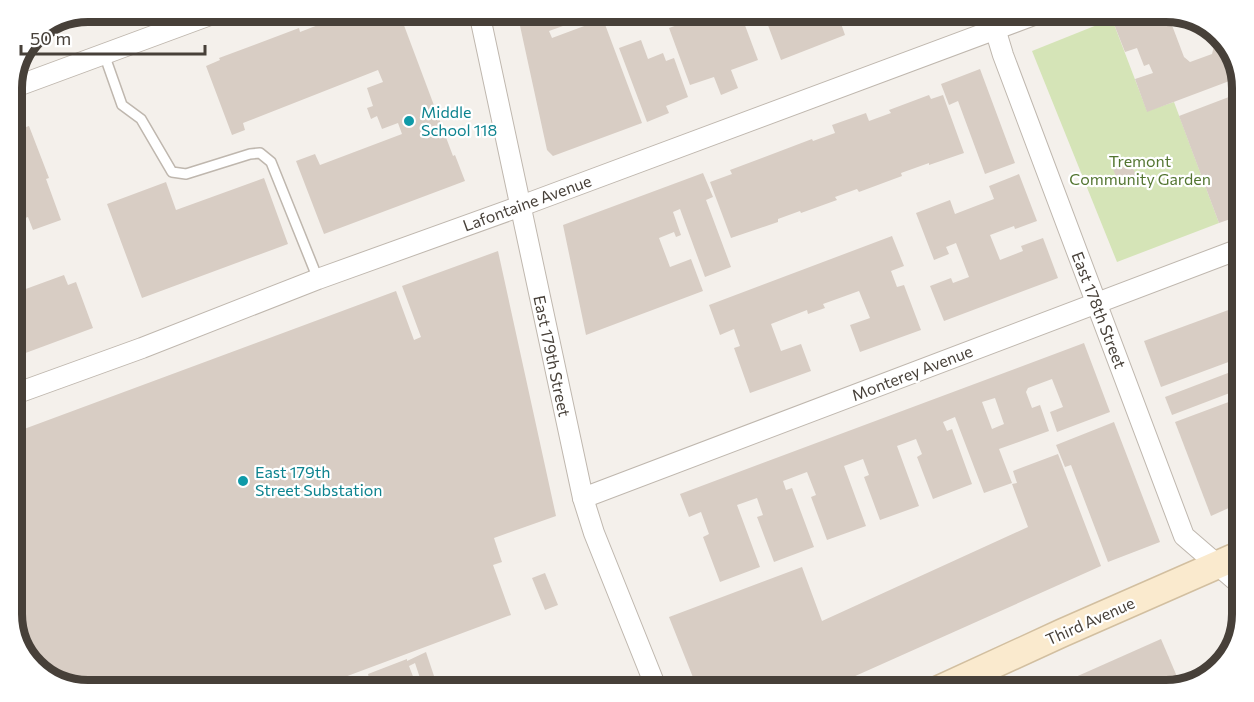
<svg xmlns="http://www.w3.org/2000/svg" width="1254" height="702" font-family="Commissioner,sans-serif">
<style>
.green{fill:#d5e4b7}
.building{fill:#d8cdc4;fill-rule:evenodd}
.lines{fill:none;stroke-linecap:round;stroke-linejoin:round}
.service-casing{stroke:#bfb7ae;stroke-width:12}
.minor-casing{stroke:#bfb7ae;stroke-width:22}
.secondary-casing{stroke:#d2bfa0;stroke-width:30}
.service{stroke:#fff;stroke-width:9}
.minor{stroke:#fff;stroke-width:20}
.secondary{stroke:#faeace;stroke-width:27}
.culture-dot{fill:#0f9aa8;stroke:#fff;stroke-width:2}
.labels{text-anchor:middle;stroke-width:4.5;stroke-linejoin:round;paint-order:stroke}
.culture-label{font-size:16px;fill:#0d838f;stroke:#fff;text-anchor:start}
.park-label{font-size:16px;fill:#537531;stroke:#fff}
.street-label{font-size:16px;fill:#474039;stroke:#fff}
.rim{fill:none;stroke:#474039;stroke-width:8}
</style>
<rect width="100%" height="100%" fill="#f4f0eb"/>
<path class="green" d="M1112 19 1147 111 1174 102 1219 223 1117 262 1032 51Z"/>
<g class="building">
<path d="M88 12H101L33 37 35 34Z"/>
<path d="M352 12H401L404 20H402L453 156 455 155 465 181 324 234 296 161 315 154 320 165 402 134 398 123 382 129 377 116 371 119 367 108 373 106 367 88 383 82 378 70 243 123 245 130 232 135 206 66 220 60 219 58 299 28 300 32Z"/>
<path d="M517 12H586L588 17 549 31 552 38 603 19 642 123 553 156 547 150Z"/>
<path d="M713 12H740L758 60 731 70 738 88 721 95 714 77 690 85 669 28Z"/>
<path d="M763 12H837L845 35 781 60Z"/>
<path d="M843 12H880L847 24Z"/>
<path d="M903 12H928L906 20Z"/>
<path d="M1131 12H1167L1184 57 1190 62 1212 54 1214 46 1206 24 1229 46 1240 77 1147 112 1135 79 1153 73 1149 64 1144 66 1137 48 1125 52 1112 19Z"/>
<path d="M641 40 648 59 663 53 666 61 674 58 688 97 666 106 669 113 647 122 619 48Z"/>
<path d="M980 69 1015 163 985 174 958 101 949 105 941 84Z"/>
<path d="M1242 92V215L1219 223 1179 116Z"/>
<path d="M929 95 931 99 943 95 964 153 929 165V163L901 173 902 176 859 192 857 189 835 197 837 200 801 213 800 211 778 219V222L731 238 710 182 732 174 730 170 812 139 813 141 835 133 832 125 866 113 869 121 891 113 889 110Z"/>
<path d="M29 126 49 178 46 179 61 220 33 230 28 217 12 223V132Z"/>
<path d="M1131 162 1138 182 1121 189 1113 169Z"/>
<path d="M703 173 713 197 706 200 731 267 705 277 680 209 673 212 681 235 676 237 674 232 659 238 670 267 691 259 703 291 586 335 563 225Z"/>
<path d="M1019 174 1037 221 1015 229 1014 226 990 235 1000 260 1023 251 1021 246 1043 238 1058 278 944 321 930 286 951 278 953 283 969 277 956 243 946 247 949 254 934 260 916 213 950 200 955 214 994 199 989 186Z"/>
<path d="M264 178 288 244 142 298 107 204 166 182 176 210Z"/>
<path d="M892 236 904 266 891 271 897 287 904 285 921 330 860 352 850 325 870 318 859 291 823 304 825 308 808 314 807 310 771 324 781 351 801 344 811 371 750 393 734 348 740 346 734 329 720 335 709 305Z"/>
<path d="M498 251 556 516 494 538 502 562 493 565 511 615 310 690H88L50 680 25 656 12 618V553L25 548 12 514V447L19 445 16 432 396 291 414 340 421 337 402 286Z"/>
<path d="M64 275 68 285 76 282 93 328 12 358V294Z"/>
<path d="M1242 305V357L1161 387 1144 341Z"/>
<path d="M1084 343 1110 412 1057 432 1050 412 1063 407 1052 379 1028 388 1026 392 1032 408 1040 405 1049 431 999 449 1012 483 984 493 955 417 943 422 947 431 952 429 972 484 933 499 917 457 922 454 916 439 897 446 919 506 880 520 864 477 869 475 863 459 844 466 866 526 827 540 811 497 816 495 807 472 783 481 786 490 792 488 814 547 774 562 757 517 763 515 757 498 737 505 760 567 720 582 703 537 709 534 701 512 689 517 680 494ZM995 398 1004 424 992 429 982 402Z"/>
<path d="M1228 373 1235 391 1172 415 1165 397Z"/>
<path d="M1242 397V502L1211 516 1175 422Z"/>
<path d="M1114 422 1160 542 1108 562 1071 465 1065 467 1056 445Z"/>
<path d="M1058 454 1101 566 824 690H698L669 617 802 567 822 621 1028 527 1012 484 1017 483 1013 471Z"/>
<path d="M545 573 558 605 545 610 532 578Z"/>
<path d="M1161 639 1181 686 1166 690H1065L1062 683Z"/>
<path d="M426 652 435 679 422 684 415 663 409 666 414 679 384 690H374L371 680 365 683 368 690H354L351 684 369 678 368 674 407 659V661Z"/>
</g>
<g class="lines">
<defs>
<path id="service" d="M104 54 122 105 141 119 172 172 186 174 250 154 260 153 271 162 318 279"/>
<g id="minor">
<path d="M479 12 583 498 594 533 657 690"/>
<path d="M990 12 1003 55 1184 536 1242 586"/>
<path d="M12 88 218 12"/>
<path d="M12 395 142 348 318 279 521 206 1042 12"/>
<path d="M583 498 1242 248"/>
</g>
<path id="secondary" d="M938 690 1062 633 1242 554"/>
</defs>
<use href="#service" class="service-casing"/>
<use href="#minor" class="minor-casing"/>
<use href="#secondary" class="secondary-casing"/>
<use href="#service" class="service"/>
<use href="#minor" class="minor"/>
<use href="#secondary" class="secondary"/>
</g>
<g class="culture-dot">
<circle cx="409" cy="121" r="6"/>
<circle cx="243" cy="481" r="6"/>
</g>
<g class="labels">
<g class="culture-label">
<text x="421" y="118">Middle<tspan x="421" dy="18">School 118</tspan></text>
<text x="255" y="478">East 179th<tspan x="255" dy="18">Street Substation</tspan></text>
</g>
<g class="park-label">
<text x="1140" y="167">Tremont<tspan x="1140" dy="18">Community Garden</tspan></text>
</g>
<g class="street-label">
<text transform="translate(527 203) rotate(-20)" y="6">Lafontaine Avenue</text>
<text transform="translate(1099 310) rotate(69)" y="6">East 178th Street</text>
<text transform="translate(552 356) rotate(78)" y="6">East 179th Street</text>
<text transform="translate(912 373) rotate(-21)" y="6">Monterey Avenue</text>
<text transform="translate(1090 621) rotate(-24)" y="6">Third Avenue</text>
</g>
</g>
<path d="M0 0H1254V702H0ZM88 22H1166A66 66 0 0 1 1232 88V614A66 66 0 0 1 1166 680H88A66 66 0 0 1 22 614V88A66 66 0 0 1 88 22Z" fill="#fff" fill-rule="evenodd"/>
<path class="rim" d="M88 22H1166A66 66 0 0 1 1232 88V614A66 66 0 0 1 1166 680H88A66 66 0 0 1 22 614V88A66 66 0 0 1 88 22Z"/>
<path d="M21 45v9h184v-9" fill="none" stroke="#474039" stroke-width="3"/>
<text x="30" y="45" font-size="18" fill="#474039" stroke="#ffffff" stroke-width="4.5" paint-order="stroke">50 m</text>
</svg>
